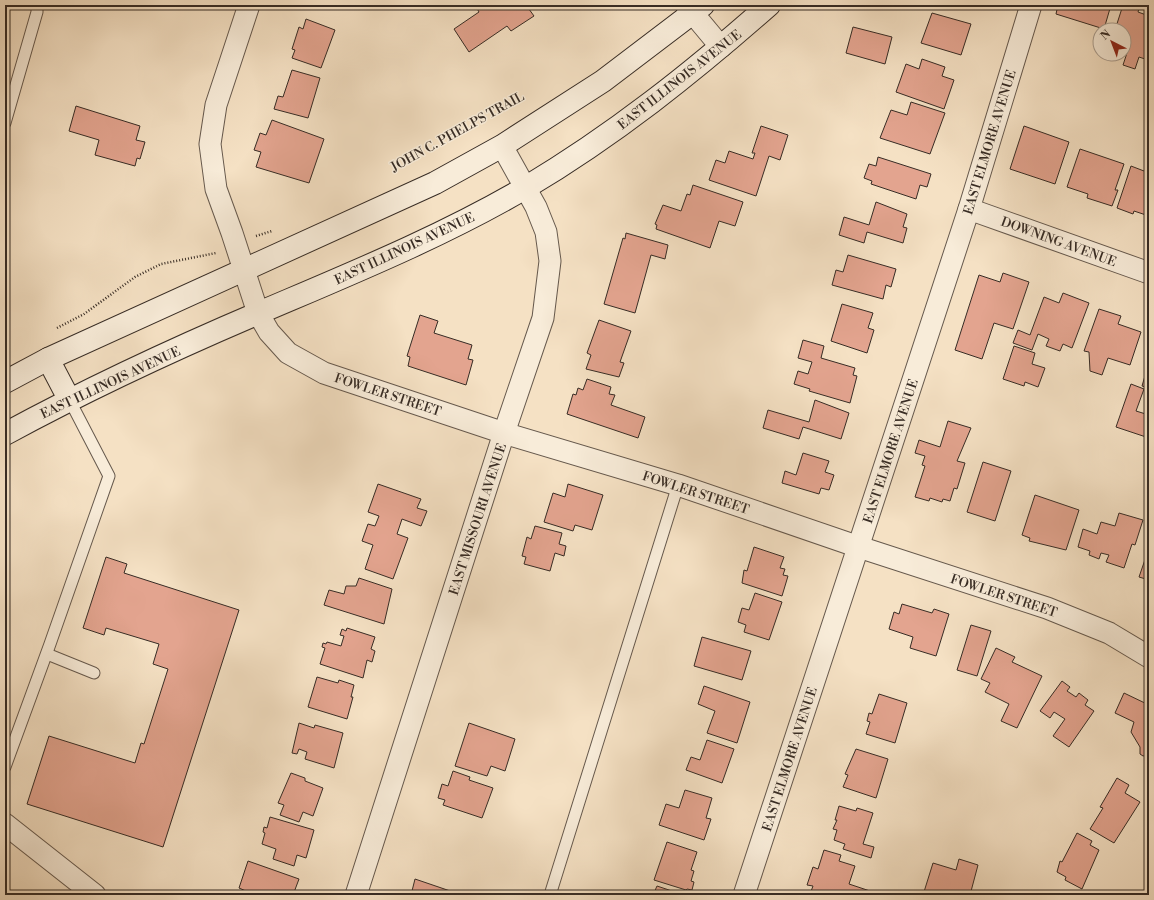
<svg xmlns="http://www.w3.org/2000/svg" width="1154" height="900" font-family="'Libre Bodoni',serif">
<style>
.building{fill:#e3a48f;stroke:#372c25}
.lines{fill:none;stroke-linecap:round;stroke-linejoin:round}
.lane-casing{stroke:#66594d;stroke-width:13}
.street-casing{stroke:#66594d;stroke-width:23}
.secondary-casing{stroke:#372c25;stroke-width:24}
.path{stroke:#372c25;stroke-width:2.5;stroke-dasharray:1 2;stroke-linecap:butt}
.lane{stroke:#f8ecd9;stroke-width:11}
.street{stroke:#f8ecd9;stroke-width:21}
.secondary{stroke:#f8ecd9;stroke-width:22}
.labels{text-anchor:middle;stroke-width:3;stroke-linejoin:round;paint-order:stroke}
.street-label{font-size:13px;fill:#372c25;stroke:#f8ecd9}
</style>
<rect width="100%" height="100%" fill="#f5e1c4"/>
<filter id="stains"><feTurbulence type="fractalNoise" baseFrequency=".005" numOctaves="4"/><feColorMatrix values="0 0 0 0 .2 0 0 0 0 .09 0 0 0 0 .02 0 0 0 .5 -.17"/></filter>
<radialGradient id="worn" r=".72"><stop offset=".6" stop-color="#630" stop-opacity="0"/><stop offset="1" stop-color="#630" stop-opacity=".3"/></radialGradient>
<g class="building">
<path d="M475 5H526L534 16 511 31 507 26 469 52 454 29 479 12Z"/>
<path d="M1058 5H1111L1104 29 1056 14Z"/>
<path d="M1123 5H1140L1138 12 1149 16V55H1146L1145 59 1139 57 1135 69 1123 65 1127 53 1124 52V30H1115Z"/>
<path d="M932 13 971 24 961 55 921 43Z"/>
<path d="M306 19 335 30 321 68 292 58 295 50 292 49 299 27 303 29Z"/>
<path d="M853 27 892 37 885 64 846 53Z"/>
<path d="M922 59 945 67 942 76 954 80 944 109 896 92 906 64 919 69Z"/>
<path d="M292 70 320 78 308 118 274 109 278 96 283 97Z"/>
<path d="M911 102 945 113 930 154 880 138 891 110 907 115Z"/>
<path d="M76 106 140 126 136 140 145 142 140 159 137 158 135 166 95 155 99 140 69 131Z"/>
<path d="M272 120 324 139 309 183 256 167 261 152 254 150 260 133 266 135Z"/>
<path d="M761 126 788 135 780 160 769 156 756 196 709 180 716 160 725 163 729 151 753 159 755 153H752Z"/>
<path d="M1024 126 1069 142 1055 184 1010 169Z"/>
<path d="M1080 149 1124 164 1115 190H1118L1112 206 1087 198 1088 194 1067 187Z"/>
<path d="M878 157 931 174 927 187 920 185 916 199 871 184 872 181 864 178 869 164 876 166Z"/>
<path d="M1131 166 1144 171 1146 167 1149 168V216L1134 211 1133 214 1117 208Z"/>
<path d="M693 185 743 202 735 226 719 221 710 248 656 229 657 225 655 224 663 205 681 211 687 194 690 195Z"/>
<path d="M876 202 907 214 903 227 907 228 903 243 867 232 864 243 839 235 844 217 869 225Z"/>
<path d="M626 233 668 245 665 259 651 255 635 313 604 304 623 238 625 239Z"/>
<path d="M848 255 896 269 891 287 886 285 883 299 832 285 836 270 843 272Z"/>
<path d="M1003 273 1029 282 1013 329 994 323 982 359 955 350 979 275 1000 282Z"/>
<path d="M1063 293 1089 303 1072 348 1063 344 1060 351 1046 346 1049 339 1038 334 1032 350 1013 343 1018 330 1030 335 1044 297 1059 303Z"/>
<path d="M842 304 873 313 868 328 874 330 867 353 831 341Z"/>
<path d="M1099 309 1121 316 1118 324 1141 332 1130 365 1108 358 1102 375 1090 371 1089 352 1084 351Z"/>
<path d="M420 315 438 321 434 333 472 345 468 359 473 360 466 385 408 366 410 357 407 356Z"/>
<path d="M599 320 631 331 620 362 624 363 619 377 586 369 591 355 587 353Z"/>
<path d="M803 340 824 346 821 358 855 368 853 375 857 376 850 403 809 391 810 389 794 384 798 371 808 374 812 362 798 358Z"/>
<path d="M1014 346 1035 353 1032 364 1045 368 1038 387 1025 382 1024 386 1003 379Z"/>
<path d="M1149 362V388L1142 386Z"/>
<path d="M587 379 611 387 609 394 615 395 611 405 645 417 638 438 567 414 573 394 576 395 578 388 583 390Z"/>
<path d="M1131 384 1144 389 1136 411 1149 415V438L1116 427Z"/>
<path d="M815 400 849 413 841 439 803 427 799 439 763 428 768 410 809 422Z"/>
<path d="M948 421 971 428 957 461 965 463 957 489 954 488 950 501 943 499 942 502 930 498 929 501 915 497 925 466 922 465 925 456 915 453 919 440 940 447Z"/>
<path d="M803 453 829 461 825 472 834 475 829 490 821 488 819 494 782 483 785 471 796 475Z"/>
<path d="M983 462 1011 471 995 521 967 512Z"/>
<path d="M378 484 421 499 417 508 427 511 421 526 402 519 397 534 408 538 393 579 365 569 373 545 362 541 368 524 375 526 379 516 368 512Z"/>
<path d="M568 484 603 495 592 530 575 525 573 531 544 522 553 493 565 497Z"/>
<path d="M1035 495 1079 510 1066 550 1029 541 1030 538 1022 535Z"/>
<path d="M1119 513 1143 520 1135 545 1132 544 1124 568 1106 562 1109 555 1101 553 1099 559 1089 555 1090 551 1078 547 1083 529 1097 534 1101 522 1115 526Z"/>
<path d="M535 526 562 533 559 544 566 546 564 556 555 553 550 571 524 564 526 557 522 556 527 537 531 539Z"/>
<path d="M754 547 784 557 780 568 785 569 783 575 788 576 782 596 742 583 744 570 747 571Z"/>
<path d="M1149 548V580L1139 577Z"/>
<path d="M106 557 127 564 124 573 239 610 163 847 27 804 49 736 135 763 141 743 144 744 168 669 153 664 159 644 106 628 104 635 83 628Z"/>
<path d="M359 578 392 589 384 624 324 605 329 590 344 594 346 586H356Z"/>
<path d="M755 593 782 602 769 640 744 632 746 625 738 622 742 608 749 610Z"/>
<path d="M902 604 932 613 934 609 949 614 936 656 910 648 913 637 889 629 894 612 899 614Z"/>
<path d="M971 625 991 631 977 676 957 670Z"/>
<path d="M347 628 375 637 371 649 375 651 372 662 367 660 363 678 320 664 325 648 322 647 323 643 326 644 327 642 341 646 344 636 340 635 342 629 346 631Z"/>
<path d="M702 637 751 651 742 680 694 666Z"/>
<path d="M996 648 1015 657 1012 662 1042 676 1017 728 1001 721 1009 704 985 692 990 683 981 679Z"/>
<path d="M317 677 338 683 339 680 354 685 351 697H353L347 719 308 707Z"/>
<path d="M1062 681 1070 687 1067 691 1076 697 1079 693 1088 700 1085 705 1094 711 1069 747 1053 736 1065 719 1054 712 1050 718 1040 711Z"/>
<path d="M704 686 750 702 737 743 707 733 715 711 698 704Z"/>
<path d="M1124 693 1149 705V755L1143 756 1140 754V747L1131 732 1134 722 1115 713Z"/>
<path d="M879 694 907 703 895 743 866 734 870 722 867 721 869 713 872 714Z"/>
<path d="M299 723 314 728 315 725 343 733 334 768 305 759 307 752 299 749 297 754 292 753Z"/>
<path d="M469 723 515 739 505 771 491 766 487 776 455 766Z"/>
<path d="M707 740 734 749 722 783 686 770 691 757 700 760Z"/>
<path d="M856 749 888 759 876 798 843 787 848 775 845 774Z"/>
<path d="M453 771 470 777 469 780 493 788 482 818 443 805 445 800 438 798 442 784 448 786Z"/>
<path d="M291 773 305 778V781L323 788 313 816 303 812 299 822 280 815 284 805 278 803Z"/>
<path d="M1117 778 1129 785 1125 793 1140 802 1114 843 1090 829 1103 808 1100 807Z"/>
<path d="M685 790 712 798 706 818 711 819 704 840 659 825 666 804 679 808Z"/>
<path d="M839 806 856 811 857 808 873 813 863 844 874 847 871 858 843 849 845 844 834 840 837 830 833 829 837 820H835Z"/>
<path d="M270 817 314 830 306 858 297 855 294 866 273 859 276 849 262 844 265 833 263 832 264 827 267 828Z"/>
<path d="M1077 833 1092 841 1090 845 1099 850 1082 889 1065 880 1066 877 1057 872 1060 861 1062 862Z"/>
<path d="M667 842 697 852 691 870 694 871 691 881 694 882 692 890 687 889 686 890 654 880Z"/>
<path d="M824 850 841 855 839 861 855 866 849 884 882 895 810 894 813 886 807 885 813 867 818 869Z"/>
<path d="M959 859 978 865 970 895H923L933 863 956 870Z"/>
<path d="M248 861 299 879 293 895H255L239 888Z"/>
<path d="M415 879 462 895H411Z"/>
<path d="M657 886 684 895H653Z"/>
</g>
<g class="lines">
<defs>
<g id="lane">
<path d="M5 123 37 12V5"/>
<path d="M47 654 94 673"/>
<path d="M5 767 50 644 109 476 69 399"/>
<path d="M550 895 678 485"/>
</g>
<g id="street">
<path d="M249 5 216 105 210 144 216 189 232 233 258 313 269 332 288 353 324 373 504 433 678 485 859 547 1047 608 1109 633 1149 657"/>
<path d="M686 5 721 47"/>
<path d="M969 209 1149 273"/>
<path d="M5 824 95 895"/>
<path d="M356 895 504 433 543 318 550 261 546 232 536 207 502 146"/>
<path d="M744 895 969 209 1031 5"/>
</g>
<g id="secondary">
<path d="M48 359 69 399"/>
<path d="M5 382 48 359 435 183 502 146 603 81 703 5"/>
<path d="M5 434C88 389 174 349 261 312 350 274 441 237 525 188 614 135 692 73 769 5"/>
</g>
</defs>
<use href="#lane" class="lane-casing"/>
<use href="#street" class="street-casing"/>
<use href="#secondary" class="secondary-casing"/>
<g class="path">
<path d="M256 236 272 231"/>
<path d="M57 328 84 314 135 277 161 264 216 253"/>
</g>
<use href="#lane" class="lane"/>
<use href="#street" class="street"/>
<use href="#secondary" class="secondary"/>
</g>
<g class="labels">
<g class="street-label">
<text transform="translate(679 79) rotate(-38)" y="5">EAST ILLINOIS AVENUE</text>
<text transform="translate(457 131) rotate(-29)" y="5">JOHN C. PHELPS TRAIL</text>
<text transform="translate(989 142) rotate(-73)" y="5">EAST ELMORE AVENUE</text>
<text transform="translate(1059 241) rotate(20)" y="5">DOWNING AVENUE</text>
<text transform="translate(404 248) rotate(-25)" y="5">EAST ILLINOIS AVENUE</text>
<text transform="translate(110 382) rotate(-25)" y="5">EAST ILLINOIS AVENUE</text>
<text transform="translate(388 394) rotate(18)" y="5">FOWLER STREET</text>
<text transform="translate(890 451) rotate(-72)" y="5">EAST ELMORE AVENUE</text>
<text transform="translate(696 492) rotate(18)" y="5">FOWLER STREET</text>
<text transform="translate(477 519) rotate(-72)" y="5">EAST MISSOURI AVENUE</text>
<text transform="translate(1004 595) rotate(18)" y="5">FOWLER STREET</text>
<text transform="translate(789 759) rotate(-72)" y="5">EAST ELMORE AVENUE</text>
</g>
</g>
<rect width="1154" height="900" fill="none" stroke="#f5e1c4" stroke-width="20"/>
<rect x="6" y="6" width="1142" height="888" fill="none" stroke="#372c25" stroke-width="2"/>
<rect x="10" y="10" width="1134" height="880" fill="none" stroke="#372c25"/>
<g transform="translate(1112 42) rotate(318)"><circle r="19" fill="#f8ecd9" stroke="#ab9f91"/>
<path d="M0-3L7 15L0 10L-7 15Z" fill="#8f2418"/>
<text y="-6" font-size="11" font-weight="bold" text-anchor="middle" fill="#372c25">N</text>
</g>
<rect width="100%" height="100%" filter="url(#stains)"/>
<rect width="100%" height="100%" fill="url(#worn)"/>
</svg>
